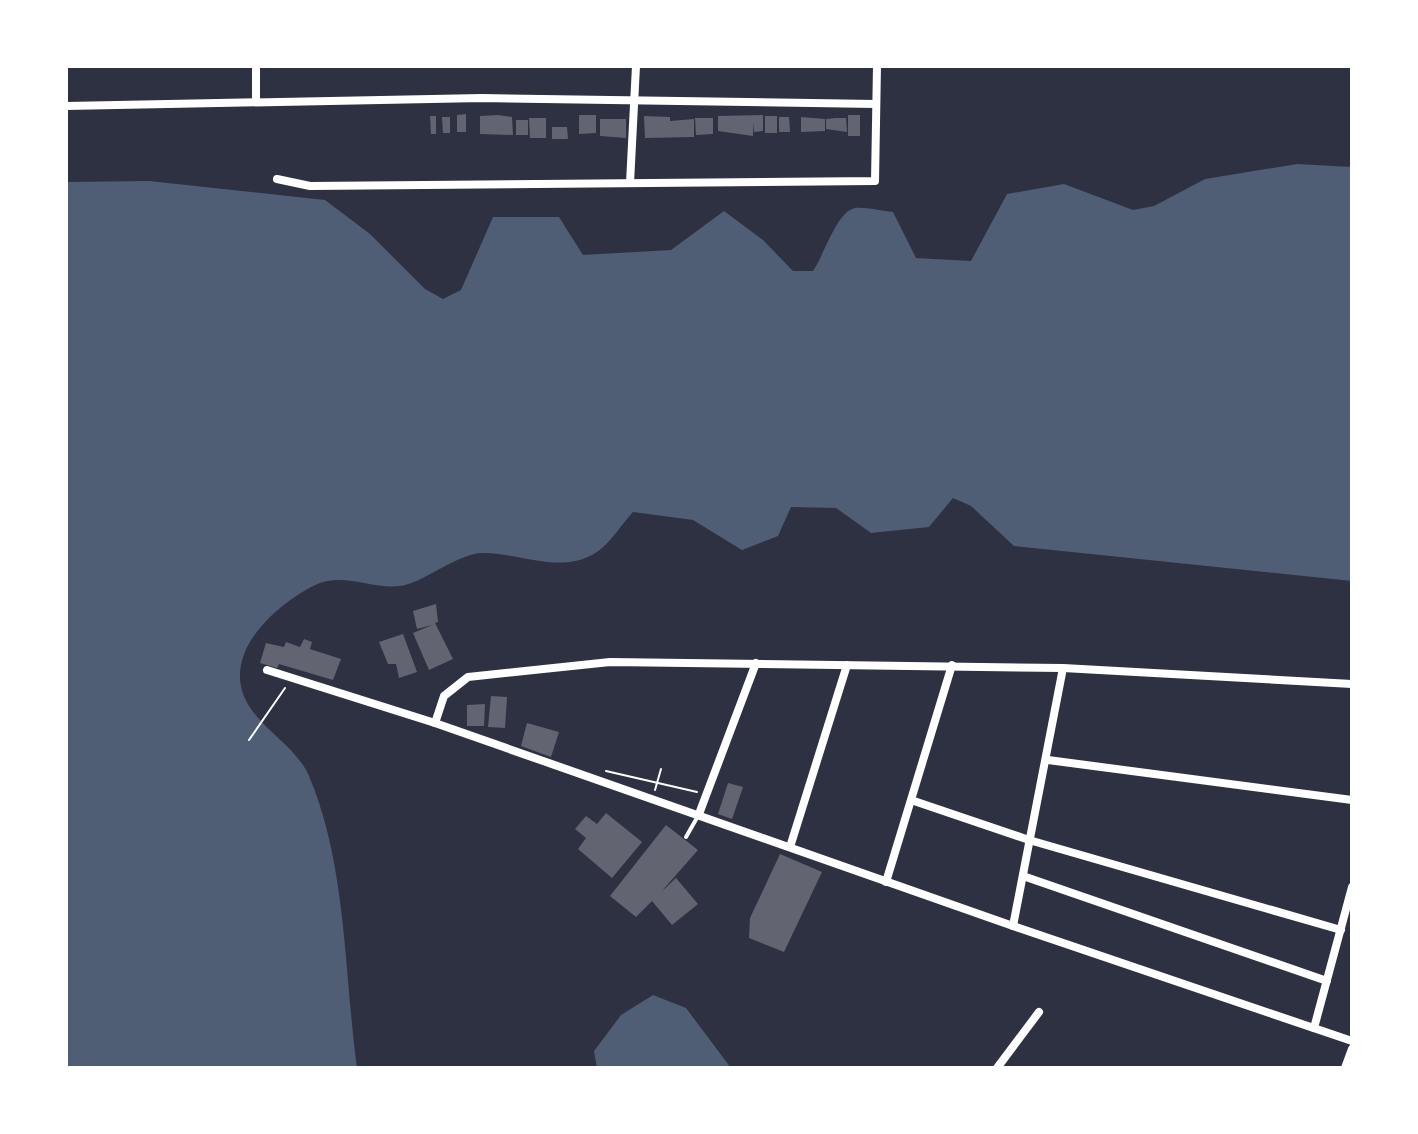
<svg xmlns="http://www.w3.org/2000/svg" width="1418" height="1134" font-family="'Alegreya Sans',sans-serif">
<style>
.water{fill:#4f5d75}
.building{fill:#626471}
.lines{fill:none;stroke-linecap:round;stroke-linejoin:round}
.path{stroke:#fff;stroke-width:2}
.service{stroke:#fff;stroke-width:4}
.minor{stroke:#fff;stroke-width:8}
</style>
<rect width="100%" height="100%" fill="#2d3142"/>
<g class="water">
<path d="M1297 164 1352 167V581L1014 546 971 506 953 498 929 527 871 533 836 508 791 507 778 536 742 550 693 520 633 512C622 524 613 539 601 549 566 577 522 553 483 553 462 552 428 579 405 585 379 591 354 576 327 581 309 585 285 603 271 616 254 633 239 653 240 679 243 722 293 739 309 776 347 866 344 972 357 1068H66V182L149 181 325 200 370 234 425 289 443 299 461 290 493 217H559L583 255 671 250 724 211 763 240 793 271H813C824 255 837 211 855 208 866 207 882 211 893 212L916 258 971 261 1007 194 1064 184 1133 210 1154 206 1205 179Z"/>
<path d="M653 995 686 1008 731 1068H597L594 1051 621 1015Z"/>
</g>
<g class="building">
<path d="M466 114V132H457V115Z"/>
<path d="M498 115 512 117 513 135 480 134V116Z"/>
<path d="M579 115H596V133L579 134Z"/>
<path d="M763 115V131L754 132 753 123V136L718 131V116Z"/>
<rect x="848" y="115" width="12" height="21"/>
<path d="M430 116H436V134H431Z"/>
<path d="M644 116 670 117V121L694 119V137L645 138Z"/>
<rect x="765" y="116" width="12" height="17"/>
<path d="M442 117H450V133H443Z"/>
<path d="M779 117H789L790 132H779Z"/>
<path d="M801 117 825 119V131L801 132Z"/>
<path d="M529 118H546V138H530Z"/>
<path d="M695 118H713V134L696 135Z"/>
<path d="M836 118H846L847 132 826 129V119Z"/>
<path d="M600 119H626V138L600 136Z"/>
<rect x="516" y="120" width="12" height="15"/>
<path d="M552 127H567L568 139H552Z"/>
<path d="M436 604 438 622 435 623 453 659 429 670 413 633 432 625 417 629 413 611Z"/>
<path d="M403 634 417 672 399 678 396 664H388L379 642Z"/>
<path d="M304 639 312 642 310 649 341 659 333 680 279 664 277 668 260 663 266 643 284 647 286 642 300 647Z"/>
<path d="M491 696 507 697 505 728 488 727Z"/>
<path d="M485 704 484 726H467V705Z"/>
<path d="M527 723 559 732 551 757 521 746Z"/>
<path d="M728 783 743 787 732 819 718 814Z"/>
<path d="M606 813 642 842 612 878 578 849 586 838 575 829 586 816 597 824Z"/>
<path d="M666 825 698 850 661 892 676 878 698 904 672 925 652 901 636 917 610 896Z"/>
<path d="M780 854 822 872 784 952 749 938 750 918Z"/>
</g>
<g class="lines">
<g class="path">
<path d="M249 740 285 688"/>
<path d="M606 771 697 792"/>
<path d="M655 790 661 769"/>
</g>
<path class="service" d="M686 837 698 816"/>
<g class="minor">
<path d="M256 66V100"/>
<path d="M66 106 482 98 876 104"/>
<path d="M277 179 310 186 875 181 877 66"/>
<path d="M630 183 636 66"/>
<path d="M267 670 435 723 1013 926 1352 1041"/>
<path d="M435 723 444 696 468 677 610 662 1063 668 1352 684"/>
<path d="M1048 760 1352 800"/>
<path d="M911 800 1029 840 1341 930"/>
<path d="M699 814 756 663"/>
<path d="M790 847 847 665"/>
<path d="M1023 876 1327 981"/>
<path d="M886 882 952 665"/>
<path d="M1013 926 1063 668"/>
<path d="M1314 1028 1352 887"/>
<path d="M997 1068 1039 1012"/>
<path d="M1345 1068 1352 1049"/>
</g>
</g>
<rect width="1418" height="1134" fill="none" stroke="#ffffff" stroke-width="136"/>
</svg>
